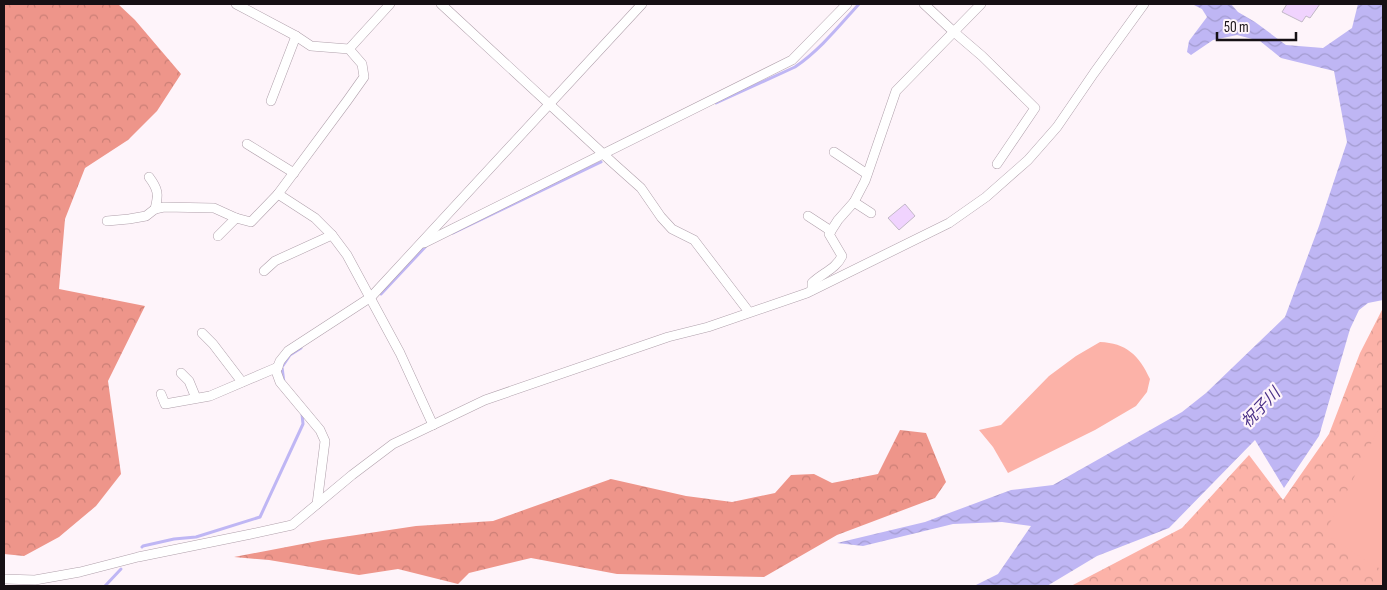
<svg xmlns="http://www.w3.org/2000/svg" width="1387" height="590" font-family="'Sofia Sans Condensed','Noto Sans JP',sans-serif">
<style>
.forest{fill:url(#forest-crowns)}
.park{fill:url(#park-crowns)}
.garden{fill:#fcb2a8}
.water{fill:url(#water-waves)}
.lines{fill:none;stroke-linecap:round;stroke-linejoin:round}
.stream{stroke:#bfb6f4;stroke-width:3}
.building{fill:#f0d3fe;stroke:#c2b8c7}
.street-casing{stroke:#b0a0ab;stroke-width:10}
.street{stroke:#fff;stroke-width:9}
.labels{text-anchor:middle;stroke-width:4.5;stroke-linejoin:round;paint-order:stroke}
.water-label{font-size:16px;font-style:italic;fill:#493087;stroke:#fef4fa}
</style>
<defs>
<pattern id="forest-crowns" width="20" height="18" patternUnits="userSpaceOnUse" patternTransform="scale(1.25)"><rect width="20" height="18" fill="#ee958a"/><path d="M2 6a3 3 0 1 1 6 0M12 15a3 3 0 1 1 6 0" fill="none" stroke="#cb7f76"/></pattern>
<pattern id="park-crowns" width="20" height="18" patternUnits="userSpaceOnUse" patternTransform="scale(1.25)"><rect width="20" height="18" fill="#fcb2a8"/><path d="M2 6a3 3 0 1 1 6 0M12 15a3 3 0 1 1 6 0" fill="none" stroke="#d79890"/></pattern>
<pattern id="water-waves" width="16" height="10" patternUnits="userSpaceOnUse" patternTransform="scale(1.25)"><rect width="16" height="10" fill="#bfb6f4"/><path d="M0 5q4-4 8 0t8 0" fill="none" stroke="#a39bd0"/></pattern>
</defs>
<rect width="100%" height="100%" fill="#fef4fa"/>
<g class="forest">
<path d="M4 4H118L135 20 181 74 157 111 128 140 85 168 65 219 59 289 145 306 108 381 121 474 96 506 59 537 24 556 4 554Z"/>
<path d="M900 430 926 433 946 482 935 498 837 535 764 577 617 574 531 558 469 573 458 584 398 569 359 575 269 560 234 557 323 540 416 526 493 521 611 479 686 496 732 502 775 493 791 475 814 474 832 483 878 474Z"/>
</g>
<path class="park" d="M1383 308V586H1071L1182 528 1249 455 1283 500 1329 434 1360 353Z"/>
<g class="garden">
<path d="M1100 342C1126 343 1139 355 1150 379L1147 392 1136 406 1095 430 1008 473 993 447 979 430 1001 425 1049 376 1076 356Z"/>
<path d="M1383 420V569L1376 567 1324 533 1340 505Z"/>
</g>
<path class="water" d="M1192 4H1231L1238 12 1255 22 1286 45 1323 48 1352 28 1358 4H1383V300L1368 303 1359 310 1350 329 1319 436 1284 488 1255 440 1169 528 1097 556 1047 586H974L998 574 1031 526 1002 522 953 524 863 546 837 543 925 522 1011 490 1053 485 1182 412 1206 393 1285 317 1319 226 1347 142 1334 71 1281 58 1260 41 1237 35 1213 40 1191 55 1187 52 1189 41 1207 17 1202 9Z"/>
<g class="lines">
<g class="stream">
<path d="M716 103 795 67C820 50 839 26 859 4"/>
<path d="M453 233 601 162"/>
<path d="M381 294 427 245"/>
<path d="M284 383 282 367 290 355 301 348"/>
<path d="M142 547 143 546 174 539 196 537 260 517 303 424 302 414"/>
<path d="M105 586 121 569"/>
</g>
</g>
<g class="building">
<path d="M1287 4H1320L1310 18 1306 16 1302 22 1282 12Z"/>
<path d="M905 204 915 216 899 230 888 218Z"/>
</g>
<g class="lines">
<defs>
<g id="street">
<path d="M236 4 296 36 311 46 349 49 362 64 364 77 347 101 278 194 315 218 332 235 347 255 400 353 433 425"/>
<path d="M441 4 613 163 641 188 661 217 672 229 694 240 749 312"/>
<path d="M924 4 954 32 982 56 1035 108 997 164"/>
<path d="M349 49 390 4"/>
<path d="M271 101 296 36"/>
<path d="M247 144 294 173"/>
<path d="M834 152 867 174"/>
<path d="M149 177C158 189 159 194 155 209"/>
<path d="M854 202 871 213"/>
<path d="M808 216 831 231"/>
<path d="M107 221 129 219 146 216 155 209 164 207 214 208 236 218 251 222 278 194"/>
<path d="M218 236 236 218"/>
<path d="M424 243 792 60 847 4"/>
<path d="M264 271 275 261 332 235"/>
<path d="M812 290V283C822 273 836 269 842 256L829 234 838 220 854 202 865 181 896 91 981 4"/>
<path d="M202 333 213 344 242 382"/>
<path d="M181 373 189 381 196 398"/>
<path d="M161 394 165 404 210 396 278 367"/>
<path d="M317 504 325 441 320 430 280 382 276 371 280 361 288 351 371 297 642 4"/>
<path d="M4 579 35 580 80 572 138 557 251 534 292 525 352 475 393 444 485 400 668 337 708 327 807 293 949 223 986 197 1028 160 1057 127 1094 73 1144 4"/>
</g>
</defs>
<use href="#street" class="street-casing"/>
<use href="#street" class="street"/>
</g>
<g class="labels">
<g class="water-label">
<text transform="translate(1260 407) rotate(-46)" y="6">祝子川</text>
</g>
</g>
<rect width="1387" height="590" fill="none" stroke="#161014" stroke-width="10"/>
<path d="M1217 32v8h79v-8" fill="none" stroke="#161014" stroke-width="2.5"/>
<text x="1224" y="32" font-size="15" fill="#161014" stroke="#fef4fa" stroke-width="4" paint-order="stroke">50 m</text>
</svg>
